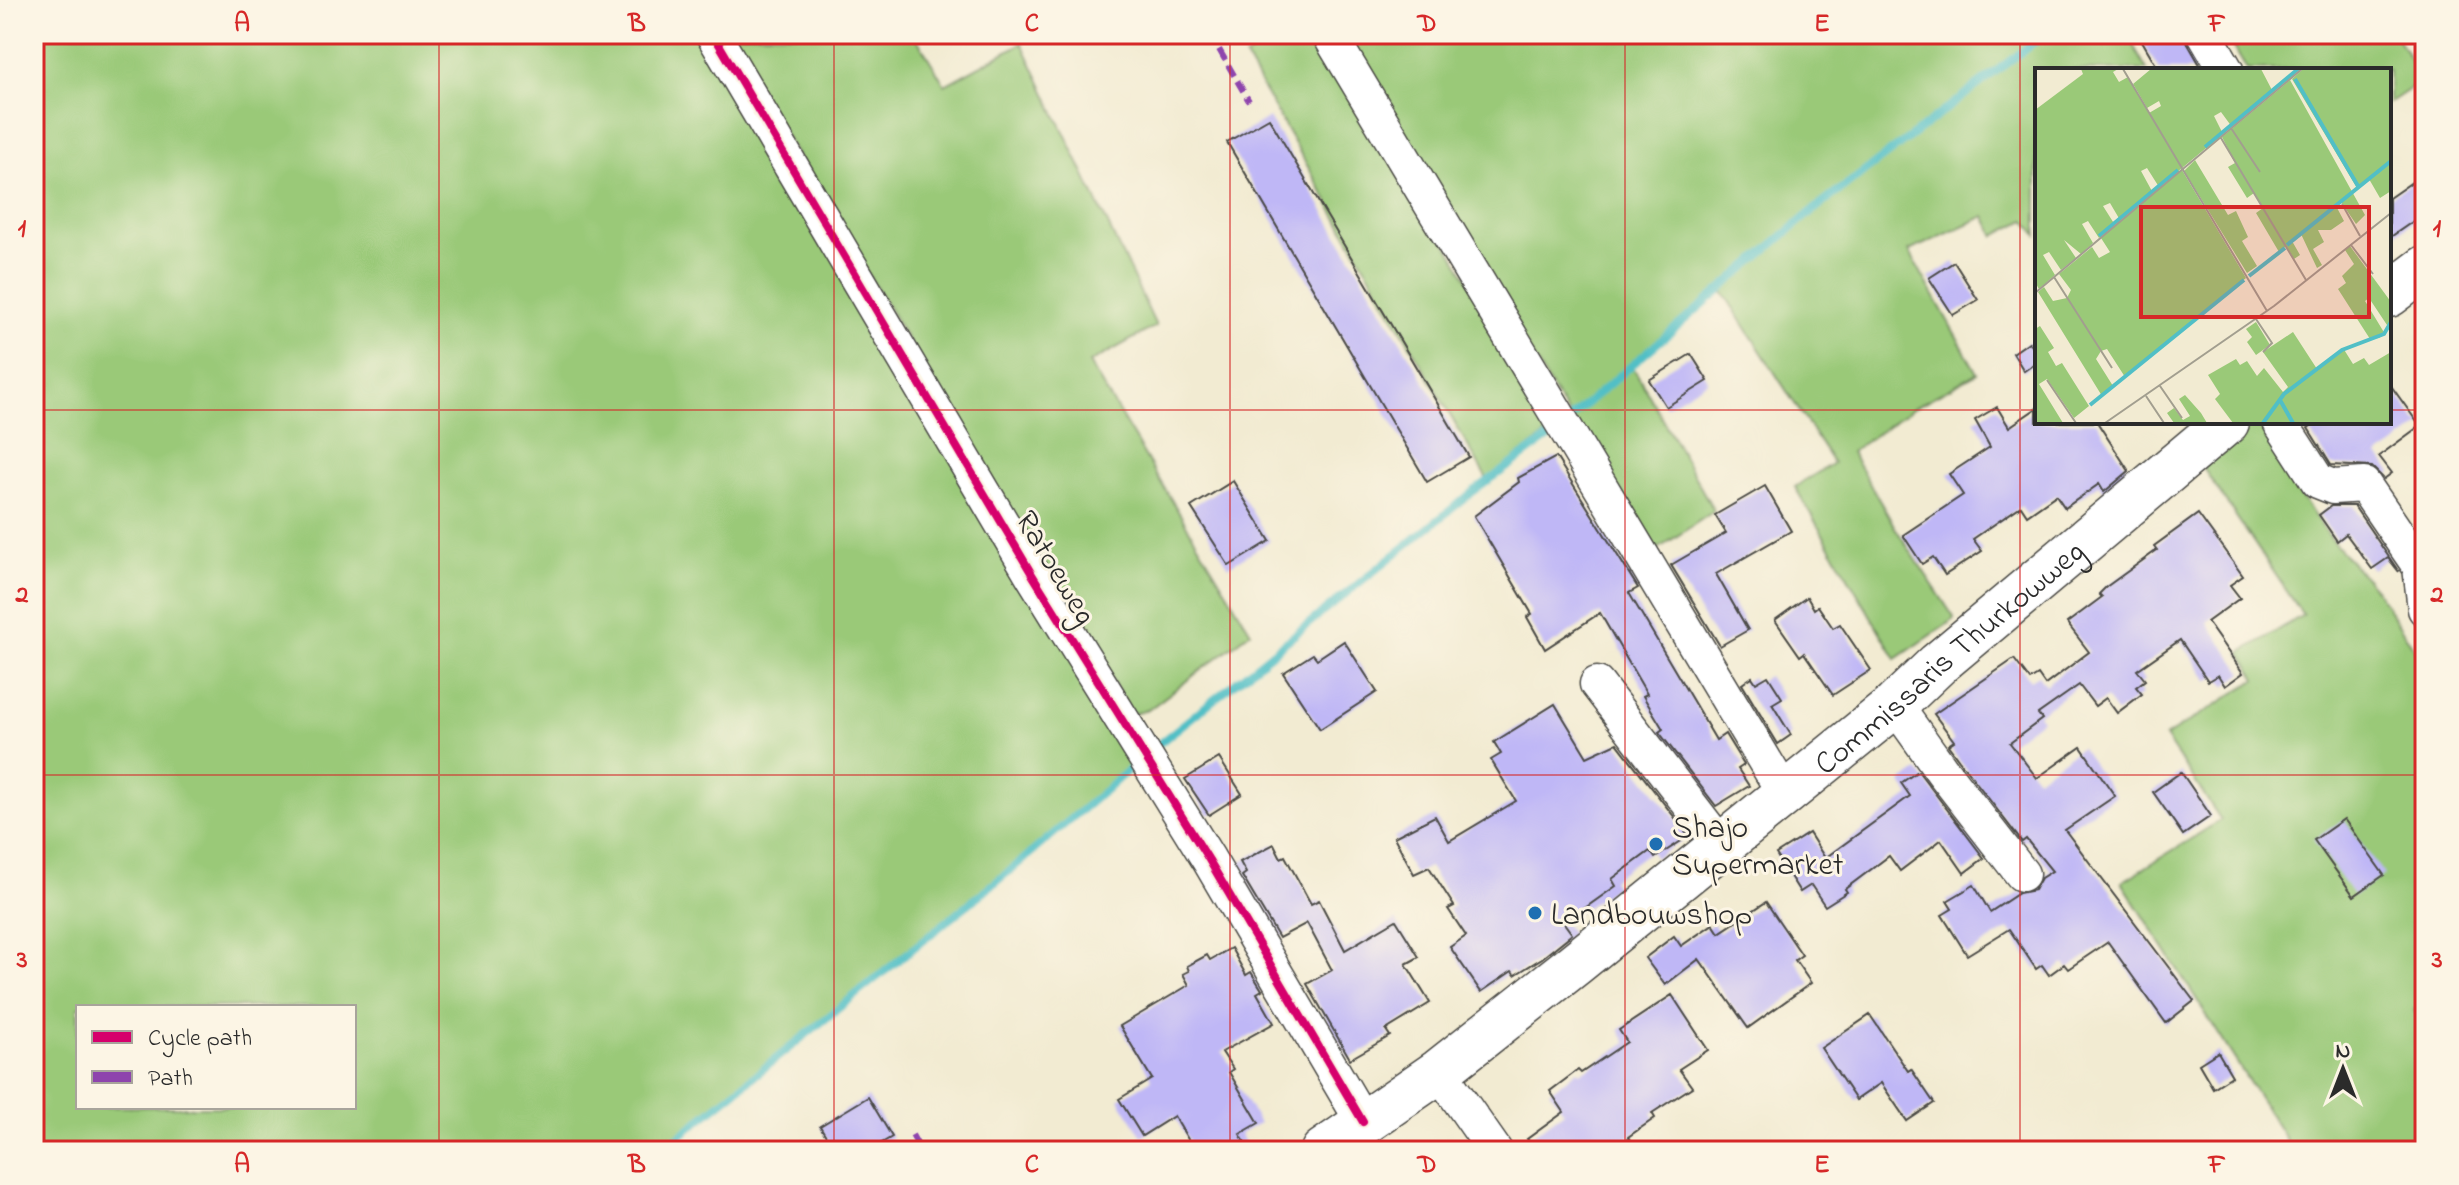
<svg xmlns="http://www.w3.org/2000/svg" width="2459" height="1185" font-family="'Indie Flower',sans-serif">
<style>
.green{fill:#9ac978;stroke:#627a52;stroke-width:2;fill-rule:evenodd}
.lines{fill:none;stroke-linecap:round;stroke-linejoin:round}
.stream{stroke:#51bfc6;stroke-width:8}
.building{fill:#bfb7f6}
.minor-casing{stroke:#494844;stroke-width:37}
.major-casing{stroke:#494844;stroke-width:47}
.minor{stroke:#fff;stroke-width:34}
.major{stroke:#fff;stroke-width:44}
.quiet{stroke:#8e44ad;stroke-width:6;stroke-dasharray:12 6;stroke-linecap:butt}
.cycleway-casing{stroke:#fcf5e5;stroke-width:13}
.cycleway{stroke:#d6006c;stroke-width:8}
.grid{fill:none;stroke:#d62828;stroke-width:2;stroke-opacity:0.55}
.poi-dot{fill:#1f6fb2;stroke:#fcf5e5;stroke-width:3}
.labels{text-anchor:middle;stroke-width:6;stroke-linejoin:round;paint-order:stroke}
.street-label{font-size:32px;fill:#2b2b2b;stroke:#fcf5e5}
.poi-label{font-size:32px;fill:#2b2b2b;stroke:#fcf5e5;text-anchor:start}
.inset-river{fill:none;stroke:#51bfc6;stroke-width:4}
.inset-road{fill:none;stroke:#a29e8f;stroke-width:2}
.view{fill:#d62828;fill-opacity:0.15;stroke:#d62828;stroke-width:4}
.inset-edge{fill:none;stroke:#2b2b2b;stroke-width:4}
.neatline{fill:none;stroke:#d62828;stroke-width:3}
.grid-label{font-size:26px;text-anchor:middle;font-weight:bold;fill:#d62828}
</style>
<rect width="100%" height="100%" fill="#fcf5e5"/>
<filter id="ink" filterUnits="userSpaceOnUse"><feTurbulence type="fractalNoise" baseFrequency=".0125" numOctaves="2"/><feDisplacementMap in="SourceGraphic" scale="16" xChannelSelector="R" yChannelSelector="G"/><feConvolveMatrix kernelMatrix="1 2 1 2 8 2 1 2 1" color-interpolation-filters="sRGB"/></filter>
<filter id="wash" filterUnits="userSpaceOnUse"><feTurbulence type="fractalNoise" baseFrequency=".006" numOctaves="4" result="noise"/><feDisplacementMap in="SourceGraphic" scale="32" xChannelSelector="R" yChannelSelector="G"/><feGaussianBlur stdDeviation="1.8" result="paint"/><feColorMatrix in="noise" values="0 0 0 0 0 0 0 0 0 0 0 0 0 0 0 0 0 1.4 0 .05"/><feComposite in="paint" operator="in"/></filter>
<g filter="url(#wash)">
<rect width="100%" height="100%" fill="#f2ebd2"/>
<g class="green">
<path d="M34 34H703L1137 763 1012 869 661 1151H34ZM78 1007H354V1107H78Z"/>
<path d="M724 34H914L945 85 1022 43 1156 326 1089 363 1251 632 1148 710 1132 714Z"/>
<path d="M1282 34H1323L1556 428 1487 479 1245 57Z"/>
<path d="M1337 34H2127L2147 70H2037V235L2025 220 1995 236 1985 216 1909 251 1977 373 1913 408 1851 452 1896 529 1955 619 1896 659 1795 487 1833 463 1721 289 1632 365 1714 511 1652 553Z"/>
<path d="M2226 34H2395L2422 81 2389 103V70H2247Z"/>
<path d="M2248 422H2261L2309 487 2299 494 2333 542 2376 590 2425 665V1002L2414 1010 2425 1028V1151H2293L2122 882 2221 820 2165 737 2257 679 2240 653 2303 615 2199 462Z"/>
</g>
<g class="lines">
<g class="stream">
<path d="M1571 417 1810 213 2045 34"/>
<path d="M1156 746 1474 491 1554 434"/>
<path d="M661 1151 1012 869 1137 763"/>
</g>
</g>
<g id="blocks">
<g class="building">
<path d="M2138 34H2185L2188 44 2203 70H2159Z"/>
<path d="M1269 118 1469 457 1427 482 1227 142Z"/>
<path d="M2425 173V213L2389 238V198Z"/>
<path d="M1954 262 1978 300 1953 315 1929 278Z"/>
<path d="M2029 342 2037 353V362L2024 371 2013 353Z"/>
<path d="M1691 354 1708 381 1666 407 1649 380Z"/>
<path d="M2389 383 2417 422H2425L2379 456 2392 473 2384 479 2372 467 2331 465 2308 428 2317 422H2389Z"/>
<path d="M1997 407 2009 427 2037 408V422H2097L2129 471 2104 492 2099 484 2065 508 2056 495 2027 515 2021 506 1973 539 1982 551 1945 575 1933 557 1922 564 1903 535 1963 495 1949 474 1990 447 1975 420Z"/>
<path d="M1556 457 1638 588 1629 593 1716 740 1725 734 1744 765 1738 769 1749 786 1716 806 1659 732 1663 729 1643 696 1647 694 1600 613 1545 649 1527 617 1532 614 1474 516 1519 482 1518 478Z"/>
<path d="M1233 481 1270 541 1229 566 1191 507Z"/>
<path d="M1765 486 1791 531 1716 574 1748 630 1720 646 1671 565 1726 533 1715 515Z"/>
<path d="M2331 506H2354L2399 572 2388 558 2372 569 2346 534 2337 541 2319 515Z"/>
<path d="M2198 514 2243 576 2230 585 2240 598 2207 622 2243 673 2225 686 2218 675 2208 681 2180 640 2137 670 2145 680 2136 687 2142 694 2117 713 2106 698 2095 706 2079 685 2038 714 2042 719 2010 743 2037 778 2081 747 2115 796 2065 830 2194 1001 2166 1023 2108 942 2068 969 2064 964 2049 975 2042 965 2036 969 2009 929 1967 955 1942 915 1952 909 1947 901 1974 885 1990 912 2019 893 2034 890 2041 878 2052 871 2026 839 2022 842 1959 760 1948 745 1954 741 1934 714 2014 659 2030 680 2038 675 2045 685 2089 652 2067 623 2102 597 2099 594 2106 587 2157 550 2154 546Z"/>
<path d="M1807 597 1814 609 1818 606 1833 628 1840 624 1871 670 1833 695 1804 653 1800 656 1775 620Z"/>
<path d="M1344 641 1377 692 1320 729 1283 673 1313 654 1317 659Z"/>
<path d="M1768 676 1782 698 1772 704 1791 735 1778 744 1742 684 1752 677 1756 683Z"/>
<path d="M1555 704 1587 757 1617 743 1689 836 1655 858 1650 851 1612 879 1616 886 1564 923 1572 934 1542 958 1515 975 1512 971 1481 992 1450 947 1466 936 1448 909 1454 906 1429 867 1414 874 1394 837 1435 816 1449 841 1516 801 1491 760 1501 754 1494 742Z"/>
<path d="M1219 758 1242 794 1209 815 1185 779Z"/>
<path d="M1918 771 1984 858 1964 873 1941 840 1900 871 1889 856 1845 889 1847 892 1825 906 1811 885 1800 892 1776 854 1809 833 1825 858 1910 796 1901 783Z"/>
<path d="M2181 772 2211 816 2183 835 2153 792Z"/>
<path d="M2344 819 2384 875 2354 896 2314 840Z"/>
<path d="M1274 844 1281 858 1285 856 1311 904 1319 900 1345 950 1396 920 1419 957 1406 964 1430 1003 1386 1030 1390 1036 1350 1059 1307 984 1332 970 1307 923 1279 938 1242 876 1246 873 1240 862Z"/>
<path d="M1766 902 1802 955 1795 960 1811 983 1748 1028 1699 959 1665 985 1645 958 1674 936 1681 946 1713 924 1719 933Z"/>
<path d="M1231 948 1246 975 1251 972 1262 990 1257 993 1274 1023 1222 1052 1233 1069 1229 1072 1259 1123 1240 1134 1250 1151H1195L1174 1116 1142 1136 1119 1099 1152 1079 1120 1026 1189 985 1183 974 1189 971 1187 966 1207 955 1210 960Z"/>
<path d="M1672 995 1708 1050 1679 1069 1692 1087 1652 1113 1655 1118 1628 1137 1631 1141 1617 1151H1537L1527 1139 1564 1112 1550 1091 1578 1070 1581 1073 1627 1042 1619 1030Z"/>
<path d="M1870 1015 1908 1071 1911 1069 1934 1103 1907 1121 1881 1083 1856 1100 1821 1048Z"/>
<path d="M2218 1052 2232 1076 2213 1088 2199 1064Z"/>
<path d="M868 1097 892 1137 868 1151H835L820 1126Z"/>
</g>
</g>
</g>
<g filter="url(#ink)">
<use href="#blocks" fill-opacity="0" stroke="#494844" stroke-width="2"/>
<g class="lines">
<defs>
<g id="minor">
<path d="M713 34 1033 576 1209 860 1363 1122"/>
<path d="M1329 34 1786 796"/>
<path d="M2205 34 2226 70"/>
<path d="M2280 422 2318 481 2333 487 2364 485 2420 567 2425 609"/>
<path d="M1597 684 1721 845"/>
<path d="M1895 705 1943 772 2022 874"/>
<path d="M1439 1071 1495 1151"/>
</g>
<g id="major">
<path d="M2389 295 2425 268"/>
<path id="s1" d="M1323 1151 1439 1071 1576 963 1895 705 1938 664 2227 422"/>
</g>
</defs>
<use href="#minor" class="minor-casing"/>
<use href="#major" class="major-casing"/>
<use href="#minor" class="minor"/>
<use href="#major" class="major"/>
<g class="quiet">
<path d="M1210 34 1249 101"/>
<path d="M912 1135 921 1151"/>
</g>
<defs>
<path id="cycleway" d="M713 34 1033 576 1209 860 1363 1122"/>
</defs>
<use href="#cycleway" class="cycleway-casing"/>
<use href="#cycleway" class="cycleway"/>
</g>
</g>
<path class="grid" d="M439 34V1151M834 34V1151M1230 34V1151M1625 34V1151M2020 34V1151M34 410H2037M2389 410H2425M34 775H2425"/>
<g class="poi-dot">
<circle cx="1656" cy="844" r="8"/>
<circle cx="1535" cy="913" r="8"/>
</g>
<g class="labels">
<g class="street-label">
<text transform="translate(1057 567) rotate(59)" y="11">Ratoeweg</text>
<text dy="11" stroke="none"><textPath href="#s1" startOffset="798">Commissaris Thurkowweg</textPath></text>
</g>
<g class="poi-label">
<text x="1672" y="837">Shajo<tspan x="1672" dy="37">Supermarket</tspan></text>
<text x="1551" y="924">Landbouwshop</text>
</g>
</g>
<g transform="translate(2035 68)">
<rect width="356" height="356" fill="#f2ebd2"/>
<path d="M46 1H83L78 4 84 14 93 9 114 45 126 38 124 33 112 40 98 16 116 1H226L238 24 197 59 186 44 179 48 188 66 124 119 112 100 106 103 118 125 85 152 75 135 68 138 80 157 64 170 53 153 47 156 58 175 46 186 29 172 41 190 26 202 14 184 8 187 20 207 4 221 0 214V42L48 6ZM268 1H356V123L345 130 334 111 322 120 257 11ZM255 12 330 147 321 156 306 134 301 138 309 153 296 162H283L289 174 278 181 287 197 282 200 266 166 257 173 265 187 259 191 251 178 244 184 221 145 228 140 219 125 212 130 193 99 200 95 187 69ZM160 92 193 147 201 143 213 169 207 173 222 198 212 205 149 103ZM147 102 211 210 90 309 72 281 66 283 61 291 78 318 67 328 3 224 9 219 18 233 32 230 36 222 24 206 57 179 64 190 75 184 66 170ZM315 178 356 234 354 260 334 230 330 233 350 266 344 270 335 271 303 221 311 215 307 208 319 196 310 182ZM221 254 235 277 221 287 212 274 217 269 211 261ZM5 258 19 280 13 284 21 298 27 295 54 338 39 350 12 311 4 316 28 355H0V261ZM258 264 282 301 308 280 318 296 329 290 334 297 356 284V355H198L180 331 185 326 173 307 201 291 205 297 212 293 222 308 229 300 248 324 253 319 228 284ZM150 327 166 345 172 355H139L132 345 139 340 148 352 155 348 144 331Z" fill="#9ac978"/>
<path class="inset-river" d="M260 11 323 118M170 79 263 1M64 168 143 102M252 177 356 93M214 208 250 180M245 332 258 355M55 337 209 212M228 355 249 326 307 282 349 266 356 254"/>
<path class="inset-road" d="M88 1 232 243M196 60 225 104M186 70 271 212M307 136 325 168M316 177 338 206M19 209 77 300M0 225 267 1M221 251 237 275 228 284M12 312 41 355M125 318 147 350M111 328 129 355M70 355 239 238 356 145"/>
<path class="view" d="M106 139H334V249H106Z"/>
<rect width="356" height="356" class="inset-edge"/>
</g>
<rect width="2459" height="1185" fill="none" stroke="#fcf5e5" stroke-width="88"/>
<rect x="76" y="1005" width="280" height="104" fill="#fcf5e5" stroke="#a8a49b" stroke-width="2"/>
<rect x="92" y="1031" width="40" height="12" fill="#d6006c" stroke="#a8a49b" stroke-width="2"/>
<text x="148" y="1045" font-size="24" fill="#2b2b2b">Cycle path</text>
<rect x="92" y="1071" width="40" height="12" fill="#8e44ad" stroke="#a8a49b" stroke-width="2"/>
<text x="148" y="1085" font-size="24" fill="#2b2b2b">Path</text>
<g transform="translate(2343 1069)" stroke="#fcf5e5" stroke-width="6" paint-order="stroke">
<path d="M0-6L14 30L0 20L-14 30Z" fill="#2b2b2b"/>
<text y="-12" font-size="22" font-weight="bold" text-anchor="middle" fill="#2b2b2b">N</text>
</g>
<rect x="44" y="44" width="2371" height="1097" class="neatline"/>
<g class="grid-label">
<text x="242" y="31">A</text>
<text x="637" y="31">B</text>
<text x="1032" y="31">C</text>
<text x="1427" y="31">D</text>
<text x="1822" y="31">E</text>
<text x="2217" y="31">F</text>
<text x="22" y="236">1</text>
<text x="2437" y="236">1</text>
<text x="22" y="602">2</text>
<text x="2437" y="602">2</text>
<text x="22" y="967">3</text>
<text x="2437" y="967">3</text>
<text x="242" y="1172">A</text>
<text x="637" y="1172">B</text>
<text x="1032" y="1172">C</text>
<text x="1427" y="1172">D</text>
<text x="1822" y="1172">E</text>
<text x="2217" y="1172">F</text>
</g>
</svg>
